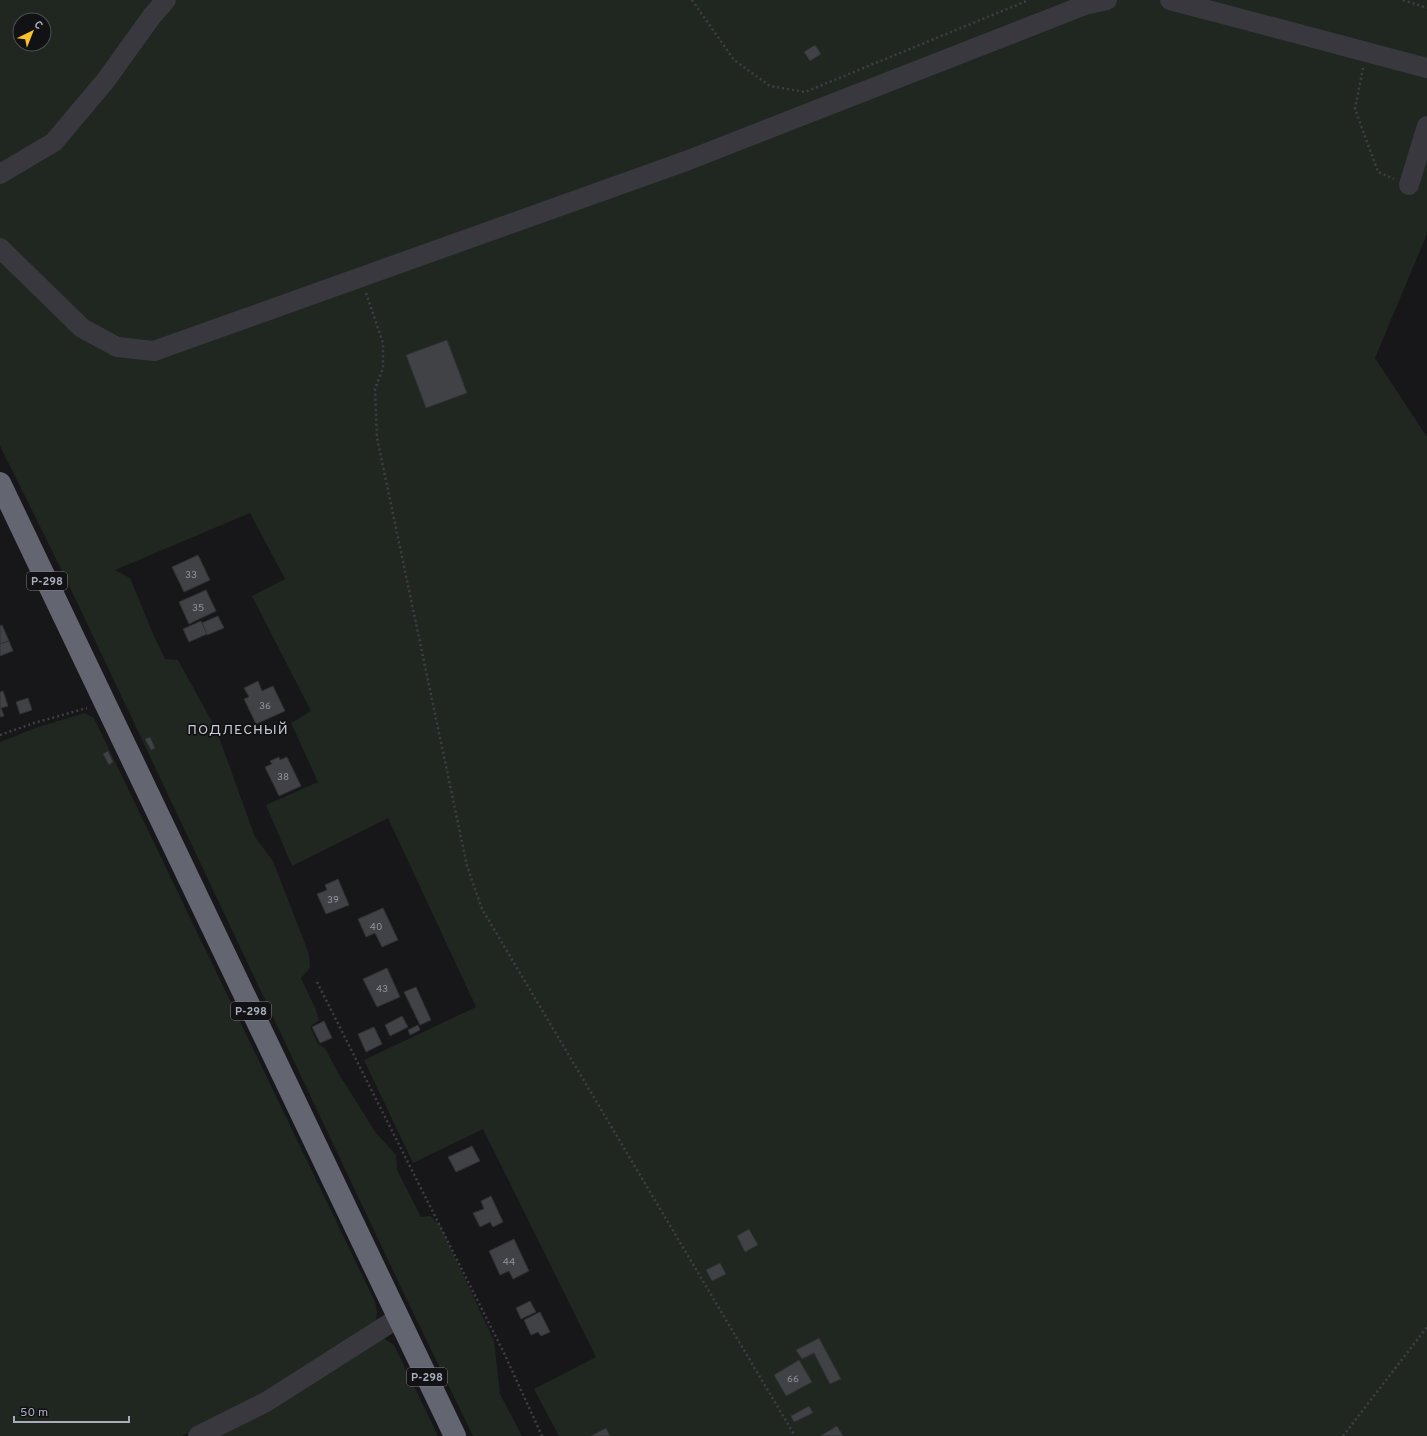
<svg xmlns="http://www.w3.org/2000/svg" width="1427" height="1436" font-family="Overpass,sans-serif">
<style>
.green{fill:#1f2720;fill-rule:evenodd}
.building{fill:#414246;stroke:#313135}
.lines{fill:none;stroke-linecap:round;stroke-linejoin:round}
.path{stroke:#3e3f45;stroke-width:2.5;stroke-dasharray:2 3;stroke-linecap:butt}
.minor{stroke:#38383e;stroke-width:20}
.highway{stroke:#636670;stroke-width:22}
.labels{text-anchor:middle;stroke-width:3.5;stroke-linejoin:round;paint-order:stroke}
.number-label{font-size:10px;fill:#8e929d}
.shield{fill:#121214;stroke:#7b7e88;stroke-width:1}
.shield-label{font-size:11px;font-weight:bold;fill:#a8adba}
.quarter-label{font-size:14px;letter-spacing:1px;fill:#caccd5;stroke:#121214}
</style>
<rect width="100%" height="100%" fill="#171719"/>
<g class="green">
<path d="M0 0H1427V234L1375 358 1427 437V1436H559L534 1389 596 1357 483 1129 413 1163 364 1060 476 1007 388 818 292 866 266 805 318 782 291 723 311 711 252 596 285 579 250 513 115 570 130 578 154 636 165 659 178 660 216 729 255 837 273 861 309 954 310 968 301 978 316 1010 319 1020 310 1027 318 1044 325 1048 337 1071 376 1133 396 1155 397 1170 421 1217 430 1216 440 1225 494 1341 500 1394 522 1436H473L406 1298 66 579 0 446ZM20 20H44V44H20Z"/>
<path d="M85 713 94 718 375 1302 377 1311 376 1321 264 1396 182 1436H0V742L38 727Z"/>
<path d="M382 1337 394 1345 438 1436H213Z"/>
</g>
<g class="building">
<path d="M815 45 821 54 810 61 804 52Z"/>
<path d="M447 340 467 393 426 408 406 355Z"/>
<path d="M198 555 210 580 184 592 172 567Z"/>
<path d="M206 590 216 611 189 624 179 602Z"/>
<path d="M218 616 224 628 207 635 202 623Z"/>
<path d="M201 621 207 634 189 642 183 629Z"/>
<path d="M2 625 9 641 0 644V626Z"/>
<path d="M9 641 13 651 0 656V644Z"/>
<path d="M258 681 262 691 273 686 285 711 256 724 244 699 249 697 244 688Z"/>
<path d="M3 691 8 706 1 708 4 716 0 717V692Z"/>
<path d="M28 698 32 710 20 714 16 702Z"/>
<path d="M150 737 155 748 151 750 145 739Z"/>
<path d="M108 751 113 762 109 765 103 754Z"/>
<path d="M279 757 280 760 287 757 301 786 279 796 265 767 272 764 270 761Z"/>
<path d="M338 879 349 905 326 914 317 894 327 890 325 885Z"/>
<path d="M383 908 398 940 382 947 375 933 366 937 358 919Z"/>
<path d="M387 968 400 997 377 1007 363 979Z"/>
<path d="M416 987 431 1020 420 1025 404 992Z"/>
<path d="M402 1016 408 1027 390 1036 385 1025Z"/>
<path d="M324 1021 332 1038 320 1043 312 1027Z"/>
<path d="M418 1025 420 1030 410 1035 408 1030Z"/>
<path d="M374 1027 382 1044 366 1052 358 1034Z"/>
<path d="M472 1146 480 1161 456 1172 448 1157Z"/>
<path d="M491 1196 503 1222 493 1227 490 1222 480 1227 473 1213 484 1209 481 1201Z"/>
<path d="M749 1229 758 1245 745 1252 737 1236Z"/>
<path d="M514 1239 529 1271 513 1279 509 1271 500 1275 489 1251Z"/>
<path d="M720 1263 726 1274 712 1281 706 1270Z"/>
<path d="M530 1301 536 1312 521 1319 516 1308Z"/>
<path d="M540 1312 550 1332 541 1336 538 1332 531 1335 524 1320Z"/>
<path d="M819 1338 841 1379 830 1384 814 1353 802 1359 796 1350Z"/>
<path d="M799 1360 812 1382 786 1396 774 1375Z"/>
<path d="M809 1406 813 1413 794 1422 791 1416Z"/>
<path d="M837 1426 843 1436H820Z"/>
<path d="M606 1428 610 1436H591Z"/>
</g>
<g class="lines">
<g class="path">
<path d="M692 0 734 60 770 86 805 92 1029 0"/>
<path d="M1403 0 1427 8"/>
<path d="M1363 68 1355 109 1378 172 1394 179"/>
<path d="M366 293 383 343V368L375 389 377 438 467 866 482 909 795 1436"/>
<path d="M0 735 34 723 87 708"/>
<path d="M317 982 504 1353 542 1436"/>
<path d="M1343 1436 1427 1327"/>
</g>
<g class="minor">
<path d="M1170 0 1427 68"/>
<path d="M0 174 54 142 106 80 152 16 166 0"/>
<path d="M1409 185 1427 126"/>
<path d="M0 248 82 328 117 347 154 351 686 161 1085 5 1107 0"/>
<path d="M198 1436 266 1402 398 1318"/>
</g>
<path class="highway" d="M0 483 455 1436"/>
</g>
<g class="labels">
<g class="number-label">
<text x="191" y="578">33</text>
<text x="198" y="611">35</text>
<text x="265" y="709">36</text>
<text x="283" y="780">38</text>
<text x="333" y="903">39</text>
<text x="376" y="930">40</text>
<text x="382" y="992">43</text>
<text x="509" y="1265">44</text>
<text x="793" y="1382">66</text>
</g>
<g class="shield">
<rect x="27" y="572" width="40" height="18" rx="3"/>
<rect x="231" y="1002" width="40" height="18" rx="3"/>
<rect x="407" y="1368" width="40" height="18" rx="3"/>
</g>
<g class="shield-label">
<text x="47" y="585">Р-298</text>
<text x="251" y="1015">Р-298</text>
<text x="427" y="1381">Р-298</text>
</g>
<g class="quarter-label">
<text x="238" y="734">ПОДЛЕСНЫЙ</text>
</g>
</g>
<g transform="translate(32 32) rotate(43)"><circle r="19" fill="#121214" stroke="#4e5056"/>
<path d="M0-3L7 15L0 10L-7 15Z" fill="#fcc22c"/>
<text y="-6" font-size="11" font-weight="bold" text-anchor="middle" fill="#a8adba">С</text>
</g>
<path d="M14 1416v6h115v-6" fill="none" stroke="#a8adba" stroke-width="2"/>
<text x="20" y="1416" font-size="12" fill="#a8adba" stroke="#121214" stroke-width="3" paint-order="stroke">50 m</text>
</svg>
